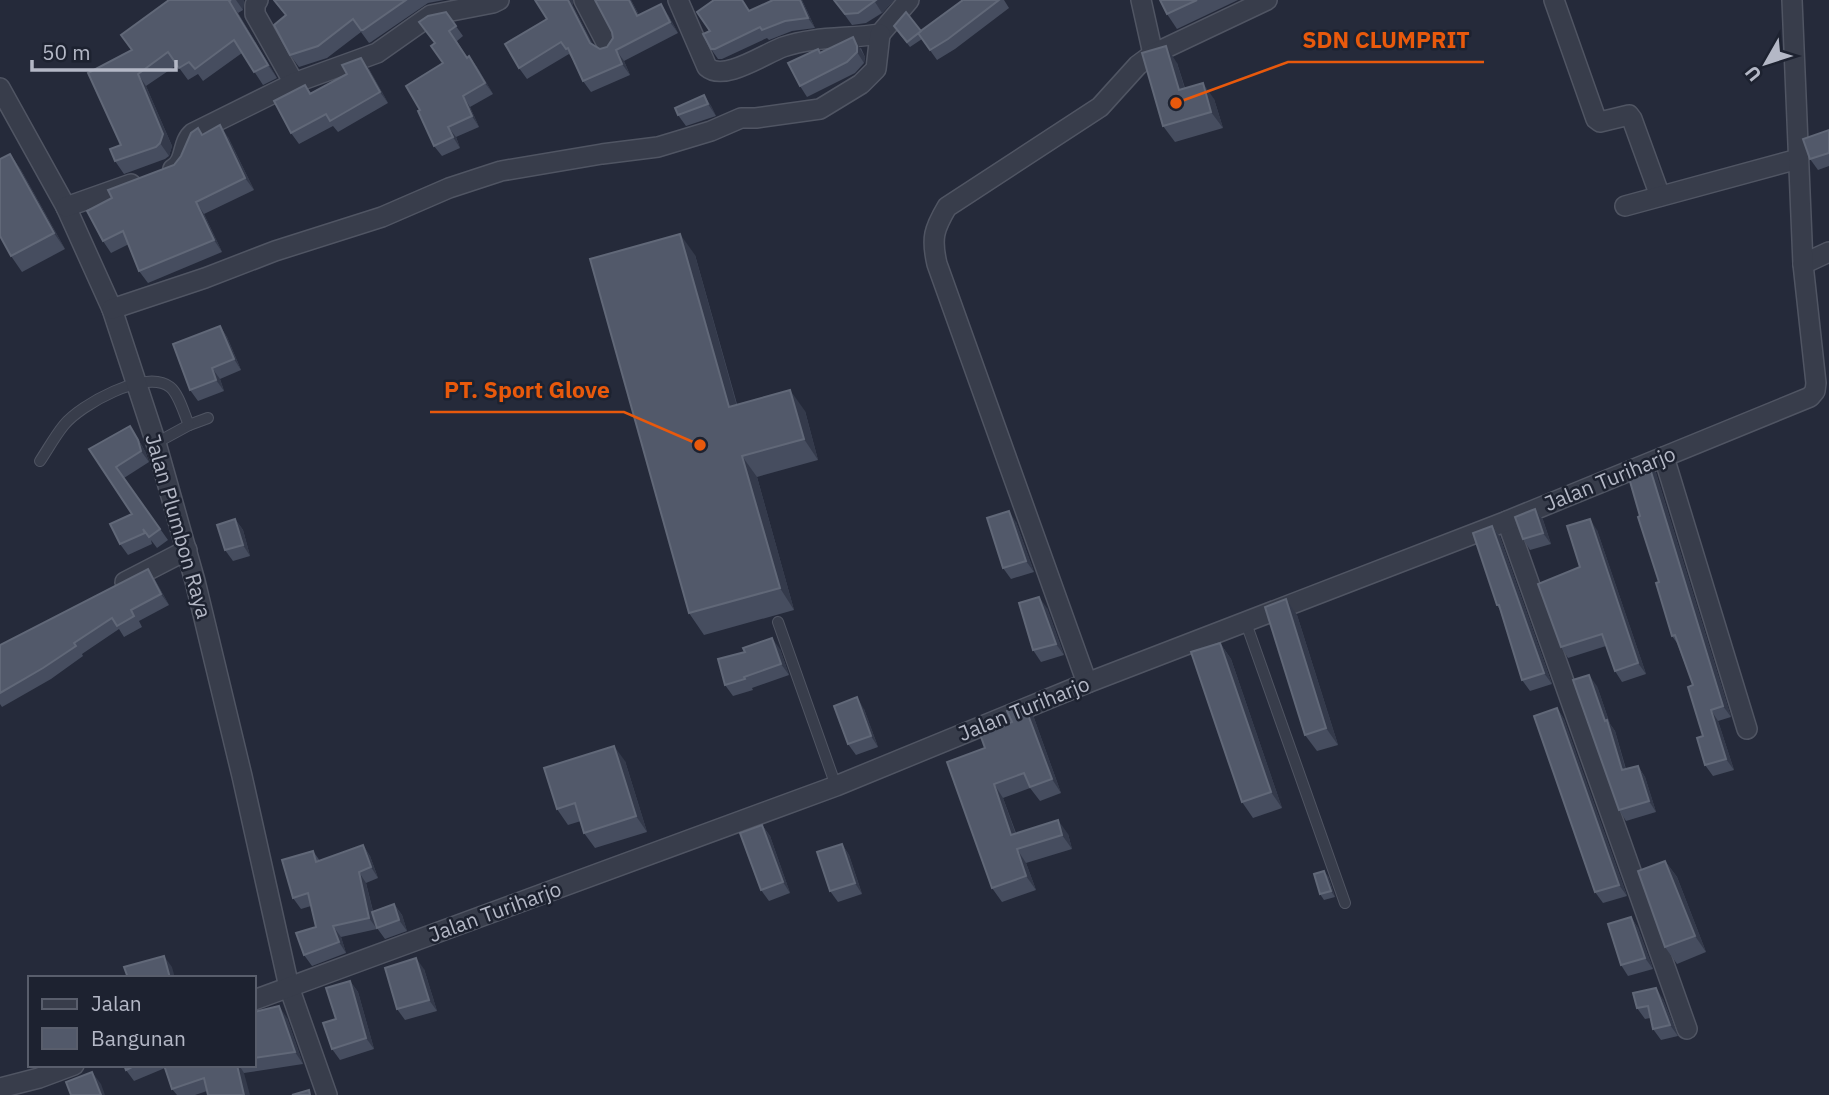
<svg xmlns="http://www.w3.org/2000/svg" width="1829" height="1095" font-family="'IBM Plex Sans',sans-serif">
<style>
.lines{fill:none;stroke-linecap:round;stroke-linejoin:round}
.service-casing{stroke:#505563;stroke-width:12}
.minor-casing{stroke:#505563;stroke-width:22}
.service{stroke:#383d4b;stroke-width:10}
.minor{stroke:#383d4b;stroke-width:19}
.wall{fill:#464d5f}
.shaded-wall{fill:#343a4b}
.building{fill:#52596a;stroke:#616878;stroke-width:2}
.labels{text-anchor:middle;stroke-width:5;stroke-linejoin:round;paint-order:stroke}
.street-label{font-size:21px;fill:#b4b8c6;stroke:#1d2230}
.leader{fill:none;stroke:#e8590c;stroke-width:2.5}
.callout-dot{fill:#e8590c;stroke:#1d2230;stroke-width:2.5}
.callout-label{font-size:23px;text-anchor:middle;font-weight:bold;fill:#e8590c;stroke:#1d2230;stroke-width:5;stroke-linejoin:round;paint-order:stroke}
</style>
<rect width="100%" height="100%" fill="#252a3a"/>
<g class="lines">
<defs>
<g id="service">
<path d="M156 443 189 425 208 418"/>
<path d="M40 461C48 449 55 436 64 425 80 405 146 368 170 387 179 394 184 414 189 425"/>
<path d="M778 622 836 786"/>
<path d="M1246 623 1345 903"/>
</g>
<g id="minor">
<path d="M258 0 255 5V14L294 83"/>
<path d="M584 0 609 48"/>
<path d="M678 0 707 67C724 82 764 54 783 47 814 36 848 39 880 34L909 0"/>
<path d="M1141 0 1153 54"/>
<path d="M1554 0 1596 119 1600 122 1629 115 1632 119 1660 196"/>
<path d="M0 88 66 207 112 309 156 443 195 581 242 776 289 987 327 1095"/>
<path d="M173 169C187 161 181 143 193 133L294 83 377 53 431 15 493 3 499 0"/>
<path d="M1625 206 1798 159"/>
<path d="M66 207 131 184"/>
<path d="M1803 264 1829 252"/>
<path d="M112 309 205 278 275 251 382 217 449 188 501 171 602 154 658 147 711 131 741 118H756L820 109 861 84 876 69 880 34"/>
<path d="M1664 457 1747 729"/>
<path d="M1507 521 1687 1029"/>
<path d="M125 582 187 550"/>
<path d="M1087 683 937 264C931 238 934 229 947 207L1100 107 1138 65 1153 54 1267 0"/>
<path d="M254 1000 836 786 1087 683 1507 521 1810 397 1815 391 1816 383 1803 264 1792 0"/>
<path d="M0 1088 39 1078 74 1065"/>
</g>
</defs>
<use href="#service" class="service-casing"/>
<use href="#minor" class="minor-casing"/>
<use href="#service" class="service"/>
<use href="#minor" class="minor"/>
</g>
<g class="wall">
<path d="M169 0H244L243 10 238 13 277 78 263 85 242 53 203 81 198 74 188 80 177 65 146 86 172 146 169 156 165 159 124 174 115 161 121 145 132 50Z"/>
<path d="M273 0H444L428 3 371 42 369 43 361 32 327 58 299 67 290 55 286 16Z"/>
<path d="M535 0H573V6L593 45 600 49 607 47 613 38 612 32 595 0H631L639 15H668L678 33 624 61 630 75 591 92 583 81 573 60 569 54 527 79 519 68 547 19Z"/>
<path d="M773 0H802L815 28 792 31 769 40 767 38 722 59H718L711 49 750 11Z"/>
<path d="M834 0H894L882 13 866 23 852 25Z"/>
<path d="M963 0H1004L1009 8 955 49 937 60 922 39 910 47 898 32 921 31Z"/>
<path d="M1160 0H1238L1177 29 1167 14Z"/>
<path d="M446 12 463 36 457 41 467 58 469 56 477 67 493 94 470 107 479 127 456 137 460 148 442 156 434 146 420 110 443 63 434 43Z"/>
<path d="M861 48 865 57 864 63 855 73 807 97 800 86Z"/>
<path d="M1177 63 1185 88 1214 99 1223 128 1175 142 1163 126Z"/>
<path d="M369 69 388 103 338 132 333 126 299 144 291 133 305 85 312 94Z"/>
<path d="M704 95 711 106 716 116 686 126 678 115Z"/>
<path d="M1829 130V166L1818 170 1810 159Z"/>
<path d="M202 134 228 137 254 190 204 214 222 252 148 283 139 271 129 244 111 253 103 241Z"/>
<path d="M10 154 21 170 65 249 22 272 11 256Z"/>
<path d="M695 255 737 404 805 411 818 460 757 477 794 610 704 635 689 613Z"/>
<path d="M220 326 227 337 241 370 220 379 224 391 198 401 190 390Z"/>
<path d="M137 437 145 451 149 462 124 478 168 540 157 548 151 540 152 544 128 555 120 544 132 514 89 449Z"/>
<path d="M1648 462 1656 473 1731 717 1718 721 1734 770 1713 776 1705 765 1703 736 1693 685 1677 643 1672 636 1659 582 1640 516Z"/>
<path d="M1535 509 1543 520 1551 544 1530 550 1523 539Z"/>
<path d="M235 519 243 530 250 556 233 561 225 550Z"/>
<path d="M1016 522 1034 572 1011 579 1003 568Z"/>
<path d="M1492 526 1500 537 1552 684 1530 691 1522 680 1500 610 1497 605Z"/>
<path d="M1597 530 1646 674 1622 682 1615 671 1606 646 1568 658 1561 647 1580 567Z"/>
<path d="M148 569 155 580 169 605 139 621 142 627 124 637 119 629 82 654 83 656 51 679 2 707 0 704V645Z"/>
<path d="M1047 608 1064 655 1041 662 1033 650Z"/>
<path d="M1297 615 1338 745 1317 751 1305 735Z"/>
<path d="M1220 643 1231 659 1282 808 1253 818 1242 802Z"/>
<path d="M780 649 789 675 752 688 753 690 733 696 725 685Z"/>
<path d="M1597 686 1610 724 1615 731 1626 769 1638 766 1645 777 1656 812 1626 821 1619 810Z"/>
<path d="M1024 704 1034 718 1061 793 1040 801 1030 788 1003 798 1016 833 1068 834 1072 849 1026 863 1036 890 1002 902 992 888 985 748 1012 722Z"/>
<path d="M1557 708 1564 719 1627 896 1603 903 1595 892Z"/>
<path d="M864 709 878 747 856 755 848 744Z"/>
<path d="M625 761 647 832 595 848 584 833 581 821 568 825 557 809Z"/>
<path d="M762 825 770 836 790 893 769 901 761 890Z"/>
<path d="M842 844 849 855 862 894 838 902 830 891Z"/>
<path d="M363 845 370 856 378 878 366 883 373 911 394 904 402 915 407 931 385 939 377 928 375 921 377 929 341 937 346 953 312 966 304 955 316 927 311 906 301 909 293 898 313 851 320 861Z"/>
<path d="M1665 861 1677 877 1706 952 1677 964 1665 947Z"/>
<path d="M1328 876 1335 897 1324 900 1320 894Z"/>
<path d="M1631 917 1638 928 1653 969 1628 976 1621 965Z"/>
<path d="M424 969 437 1011 405 1020 397 1009Z"/>
<path d="M350 981 358 992 374 1049 340 1060 332 1049 336 1019Z"/>
<path d="M1663 999 1678 1036 1661 1040 1653 1029 1650 1018 1645 1019 1637 1008Z"/>
<path d="M254 1012 287 1018 303 1064 244 1073 207 1091 195 1095H177L172 1089 165 1068 134 1081 126 1070 124 1065H254Z"/>
</g>
<g class="shaded-wall">
<path d="M236 0H244L243 10Z"/>
<path d="M568 0H573V6L598 54 590 43Z"/>
<path d="M629 0H631L645 27 637 16Z"/>
<path d="M800 0H802L815 28 808 18Z"/>
<path d="M876 0H894L882 13 875 2Z"/>
<path d="M229 1 238 13 277 78 268 65Z"/>
<path d="M661 4 668 15 678 33 670 22Z"/>
<path d="M853 37 865 57 864 63 857 52Z"/>
<path d="M1166 46 1177 63 1190 106 1179 90Z"/>
<path d="M616 50 624 61 630 75 622 64Z"/>
<path d="M469 56 477 67 493 94 485 83Z"/>
<path d="M361 58 369 69 388 103 380 92Z"/>
<path d="M138 74 146 86 172 146 169 156 160 143Z"/>
<path d="M1203 83 1214 99 1223 128 1211 112Z"/>
<path d="M704 95 711 106 716 116 708 104Z"/>
<path d="M463 96 470 107 479 127 472 116Z"/>
<path d="M220 125 228 137 254 190 245 178Z"/>
<path d="M448 127 456 137 460 148 453 137Z"/>
<path d="M10 154 21 170 65 249 54 233Z"/>
<path d="M196 202 204 214 222 252 214 240Z"/>
<path d="M680 234 695 255 743 428 729 407Z"/>
<path d="M220 326 227 337 241 370 234 359Z"/>
<path d="M212 368 220 379 224 391 216 380Z"/>
<path d="M790 390 805 411 818 460 804 439Z"/>
<path d="M130 426 145 451 149 462 141 451Z"/>
<path d="M742 456 757 477 794 610 780 588Z"/>
<path d="M1648 462 1656 473 1731 717 1723 706Z"/>
<path d="M1535 509 1543 520 1551 544 1543 533Z"/>
<path d="M1009 511 1016 522 1034 572 1026 561Z"/>
<path d="M235 519 243 530 250 556 243 545Z"/>
<path d="M1590 519 1597 530 1646 674 1638 663Z"/>
<path d="M1492 526 1500 537 1552 684 1544 673Z"/>
<path d="M148 569 155 580 169 605 161 594Z"/>
<path d="M1039 597 1047 608 1064 655 1056 644Z"/>
<path d="M1286 599 1297 615 1338 745 1326 728Z"/>
<path d="M772 638 780 649 789 675 781 664Z"/>
<path d="M1220 643 1231 659 1282 808 1271 792Z"/>
<path d="M1589 675 1597 686 1610 724 1615 731 1629 782 1622 770Z"/>
<path d="M857 697 864 709 878 747 871 736Z"/>
<path d="M1024 704 1034 718 1061 793 1052 779Z"/>
<path d="M1557 708 1564 719 1627 896 1619 885Z"/>
<path d="M1711 710 1718 721 1734 770 1726 759Z"/>
<path d="M614 746 625 761 647 832 636 816Z"/>
<path d="M1638 766 1645 777 1656 812 1649 801Z"/>
<path d="M994 784 1003 798 1021 849 1011 835Z"/>
<path d="M1058 820 1068 834 1072 849 1062 835Z"/>
<path d="M762 825 770 836 790 893 783 882Z"/>
<path d="M842 844 849 855 862 894 855 883Z"/>
<path d="M363 845 370 856 378 878 371 867Z"/>
<path d="M1017 849 1026 863 1036 890 1026 876Z"/>
<path d="M1665 861 1677 877 1706 952 1695 936Z"/>
<path d="M1324 871 1328 876 1335 897 1331 891Z"/>
<path d="M359 872 366 883 377 929 369 918Z"/>
<path d="M394 904 402 915 407 931 399 920Z"/>
<path d="M1631 917 1638 928 1653 969 1645 958Z"/>
<path d="M333 926 341 937 346 953 339 942Z"/>
<path d="M164 956 172 967 175 978H170Z"/>
<path d="M416 958 424 969 437 1011 429 1000Z"/>
<path d="M350 981 358 992 374 1049 366 1038Z"/>
<path d="M1656 988 1663 999 1678 1036 1670 1025Z"/>
<path d="M279 1006 287 1018 303 1064 295 1052Z"/>
<path d="M237 1065H239L244 1073 250 1095H244Z"/>
<path d="M92 1072 101 1084 105 1095H101Z"/>
</g>
<g class="building">
<path d="M169 0H231L229 1 268 65 254 72 234 40 195 69 189 62 179 68 168 52 138 74 163 134 160 143 156 147 115 161 110 149 121 145 88 73 132 50 121 35Z"/>
<path d="M274 0H406L363 30H361L353 19 318 46 290 55 274 25 286 15Z"/>
<path d="M535 0H568L590 43 600 49 607 47 613 38 612 32 595 0H629L637 16 661 4 670 22 616 50 622 64 583 81 568 48 566 49 561 42 519 68 505 44 547 19Z"/>
<path d="M714 0H742L749 11 773 0H800L808 18 785 21 762 30 760 27 715 49H711L703 34 710 31 697 12Z"/>
<path d="M834 0H876L858 13 845 14Z"/>
<path d="M963 0H999L948 39 930 50 918 33Z"/>
<path d="M1160 0H1197L1167 14Z"/>
<path d="M446 12 456 26 449 31 467 58 469 56 485 83 463 96 472 116 448 127 453 137 434 146 418 111 420 110 406 86 443 63 431 46 435 43 419 22 428 16Z"/>
<path d="M906 12 921 31 907 42 894 26Z"/>
<path d="M853 37 857 46V52L847 62 800 86 788 63 818 49 820 53Z"/>
<path d="M1166 46 1179 90 1203 83 1211 112 1163 126 1142 53Z"/>
<path d="M361 58 380 92 330 121 326 114 291 133 274 101 305 85 310 94 347 74 342 65Z"/>
<path d="M704 95 708 104 678 115 675 108Z"/>
<path d="M220 125 245 178 196 202 214 240 139 271 123 231 103 241 87 211 112 198 108 190 174 165 181 156 191 133 198 128 202 135Z"/>
<path d="M1829 130V153L1810 159 1803 139Z"/>
<path d="M10 154 54 233 11 256 0 236V159Z"/>
<path d="M680 234 729 407 790 390 804 439 742 456 780 588 689 613 590 259Z"/>
<path d="M220 326 234 359 212 368 216 380 190 390 173 344Z"/>
<path d="M130 426 138 440 141 451 116 467 160 529 149 537 143 529 145 533 120 544 110 524 132 514 89 449Z"/>
<path d="M1648 462 1723 706 1711 710 1726 759 1705 765 1697 738 1703 736 1688 687 1693 685 1675 635 1672 636 1656 583 1659 582 1638 517 1640 516 1627 471Z"/>
<path d="M1535 509 1543 533 1523 539 1515 517Z"/>
<path d="M1009 511 1026 561 1003 568 987 518Z"/>
<path d="M235 519 243 545 225 550 217 525Z"/>
<path d="M1590 519 1638 663 1615 671 1602 634 1561 647 1538 584 1580 567 1567 526Z"/>
<path d="M1492 526 1544 673 1522 680 1499 605H1497L1473 533Z"/>
<path d="M148 569 161 594 131 610 134 616 117 626 112 618 74 643 76 646 43 668 0 693V645Z"/>
<path d="M1039 597 1056 644 1033 650 1019 603Z"/>
<path d="M1286 599 1326 728 1305 735 1265 607Z"/>
<path d="M772 638 781 664 744 677 745 679 725 685 718 659 745 652 743 648Z"/>
<path d="M1220 643 1271 792 1242 802 1191 652Z"/>
<path d="M1589 675 1605 721 1607 720 1622 770 1638 766 1649 801 1619 810 1573 680Z"/>
<path d="M857 697 871 736 848 744 834 706Z"/>
<path d="M1024 704 1052 779 1030 787 1024 773 994 784 1011 835 1058 820 1062 835 1017 849 1026 876 992 888 947 762 985 748 980 734 1012 722 1007 711Z"/>
<path d="M1557 708 1619 885 1595 892 1534 716Z"/>
<path d="M614 746 636 816 584 833 575 803 557 809 544 768Z"/>
<path d="M762 825 783 882 761 890 740 833Z"/>
<path d="M842 844 855 883 830 891 817 852Z"/>
<path d="M363 845 371 867 359 872 369 918 333 926 339 942 304 955 296 933 316 927 308 893 293 898 282 860 313 851 316 862Z"/>
<path d="M1665 861 1695 936 1665 947 1638 871Z"/>
<path d="M1324 871 1331 891 1320 894 1314 874Z"/>
<path d="M394 904 399 920 377 928 372 912Z"/>
<path d="M1631 917 1645 958 1621 965 1608 924Z"/>
<path d="M164 956 170 978H128L124 967Z"/>
<path d="M416 958 429 1000 397 1009 385 968Z"/>
<path d="M350 981 366 1038 332 1049 323 1023 336 1019 326 988Z"/>
<path d="M1656 988 1670 1025 1653 1029 1648 1006 1637 1008 1633 993Z"/>
<path d="M279 1006 295 1052 254 1058V1012Z"/>
<path d="M124 1065H136L126 1070Z"/>
<path d="M164 1065H237L244 1095H208L204 1078 172 1089Z"/>
<path d="M92 1072 101 1095H71L66 1082Z"/>
<path d="M309 1090 310 1095H292Z"/>
</g>
<g class="labels">
<g class="street-label">
<text transform="translate(1610 479) rotate(-22)" y="7">Jalan Turiharjo</text>
<text transform="translate(178 526) rotate(74)" y="7">Jalan Plumbon Raya</text>
<text transform="translate(1024 709) rotate(-22)" y="7">Jalan Turiharjo</text>
<text transform="translate(495 912) rotate(-20)" y="7">Jalan Turiharjo</text>
</g>
</g>
<path class="leader" d="M1176 103L1288 62H1484M700 445L624 412H430"/>
<g class="callout-dot">
<circle cx="1176" cy="103" r="7"/>
<circle cx="700" cy="445" r="7"/>
</g>
<g class="callout-label">
<text x="1386" y="48">SDN CLUMPRIT</text>
<text x="527" y="398">PT. Sport Glove</text>
</g>
<rect x="28" y="976" width="228" height="91" fill="#1d2230" stroke="#595e6c" stroke-width="2"/>
<rect x="42" y="999" width="35" height="10" fill="#383d4b" stroke="#595e6c" stroke-width="2"/>
<text x="91" y="1011" font-size="21" fill="#b4b8c6">Jalan</text>
<rect x="42" y="1028" width="35" height="21" fill="#52596a" stroke="#595e6c" stroke-width="2"/>
<text x="91" y="1046" font-size="21" fill="#b4b8c6">Bangunan</text>
<g transform="translate(1766 63) rotate(231)" stroke="#1d2230" stroke-width="5" paint-order="stroke">
<path d="M0-5L12 26L0 18L-12 26Z" fill="#b4b8c6"/>
<text y="-10" font-size="19" font-weight="bold" text-anchor="middle" fill="#b4b8c6">U</text>
</g>
<path d="M32 60v10h144v-10" fill="none" stroke="#b4b8c6" stroke-width="3.5"/>
<text x="42" y="60" font-size="21" fill="#b4b8c6" stroke="#1d2230" stroke-width="5" paint-order="stroke">50 m</text>
</svg>
